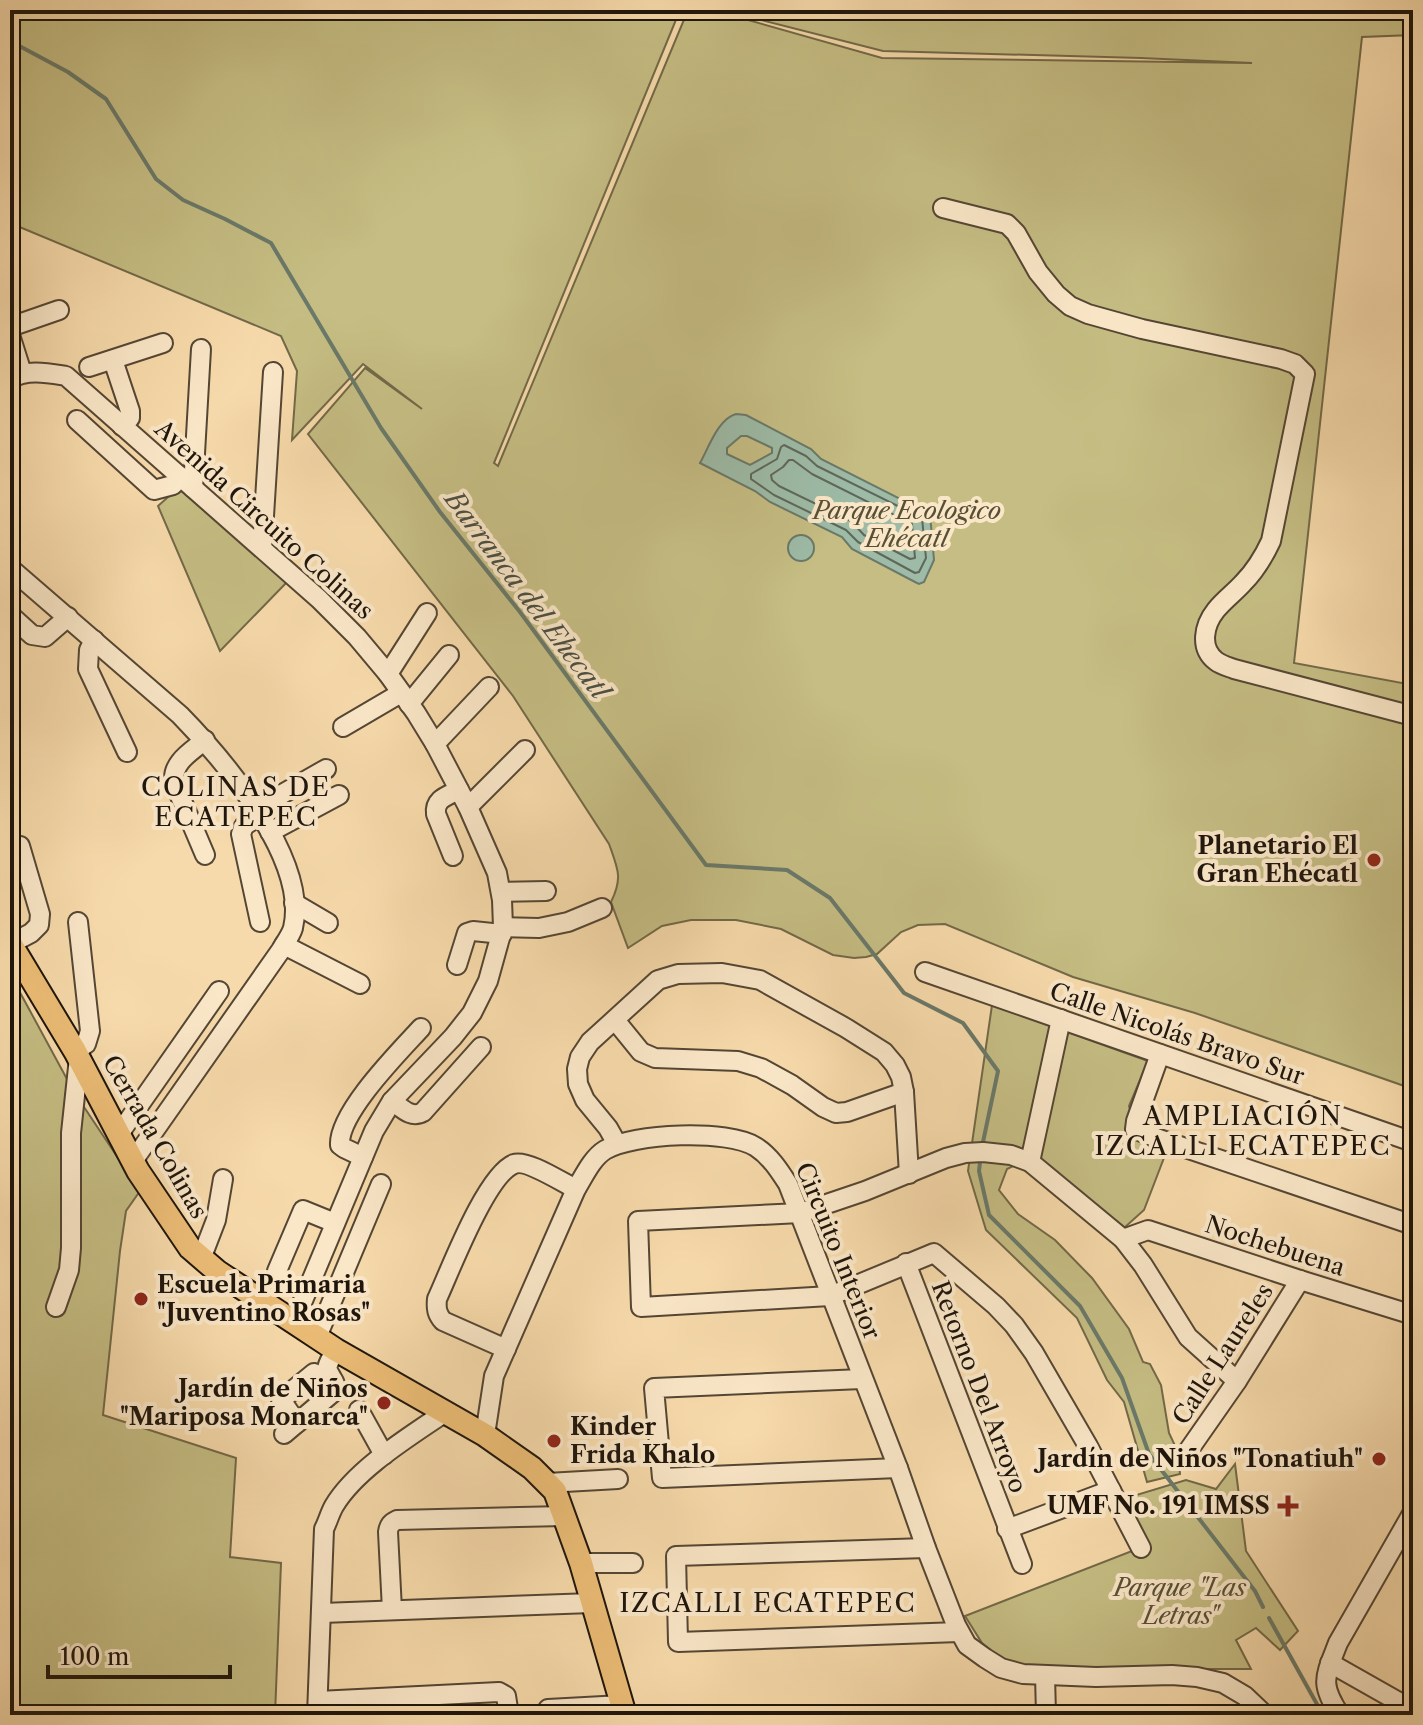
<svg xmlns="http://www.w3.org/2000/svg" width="1423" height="1725" font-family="'Libre Caslon Text',serif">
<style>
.green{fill:#c5bd83;stroke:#726948;stroke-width:2}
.water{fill:#9dbba7;stroke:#6a7969;stroke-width:2;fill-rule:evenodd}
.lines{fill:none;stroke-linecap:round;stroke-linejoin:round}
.shore{stroke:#5e685a;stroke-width:2}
.stream{stroke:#6a7969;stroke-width:4}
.minor-casing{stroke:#544634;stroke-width:22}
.major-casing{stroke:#1e150c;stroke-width:26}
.minor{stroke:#fae7c8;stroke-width:18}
.major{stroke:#ecbd76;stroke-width:22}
.poi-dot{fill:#8f2418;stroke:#fae7c8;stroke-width:3}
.labels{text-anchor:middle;stroke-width:8;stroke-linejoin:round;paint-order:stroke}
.park-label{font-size:24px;font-style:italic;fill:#585036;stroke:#fae7c8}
.street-label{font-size:24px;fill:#1e150c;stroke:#fae7c8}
.poi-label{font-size:24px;font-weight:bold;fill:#1e150c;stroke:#fae7c8;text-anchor:end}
.water-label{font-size:26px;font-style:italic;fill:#4a4f42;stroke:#fae7c8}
.neighbourhood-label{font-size:26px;letter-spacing:2px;fill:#1e150c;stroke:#fae7c8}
</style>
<rect width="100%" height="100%" fill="#f7daab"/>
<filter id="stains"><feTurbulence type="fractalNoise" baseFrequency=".0025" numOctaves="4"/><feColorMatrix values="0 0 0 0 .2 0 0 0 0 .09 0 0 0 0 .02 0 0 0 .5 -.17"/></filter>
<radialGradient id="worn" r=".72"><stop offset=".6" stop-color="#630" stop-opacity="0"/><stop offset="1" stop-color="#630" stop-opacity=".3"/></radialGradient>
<g class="green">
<path d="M10 10H680L494 463 498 466 688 10H713L882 58 1252 63 1141 58 883 51 722 10H1413V35L1362 37 1294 663 1413 685V1089L1195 1013 1073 977 945 924 918 925 901 932 877 954 866 957 854 958 833 955 781 929 736 920H691L662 926 628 948 611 902C623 878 618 869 609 844L513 696 308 434 365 368 422 409 363 364 292 440 297 371 281 336 10 223Z"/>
<path d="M178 488 287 582 220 651 158 506Z"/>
<path d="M10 974 74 1092 140 1191 126 1211 120 1251 103 1415 236 1458 230 1557 281 1563 275 1715H10Z"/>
<path d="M992 1005 1148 1061 1129 1106 1138 1136 1167 1150 1144 1210 1124 1228 1074 1193 1030 1158 1007 1169 999 1190 1018 1214 1055 1240 1092 1278 1129 1329 1143 1362 1150 1364 1161 1385 1169 1433 1178 1452 1180 1474 1147 1482 1124 1402 1107 1380 1077 1318 986 1230 968 1171Z"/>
<path d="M1235 1464 1246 1551 1298 1631 1280 1650 1256 1628 1236 1640 1251 1669H1048L1003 1662 982 1643 965 1616 1145 1546 1123 1499 1186 1480 1216 1489Z"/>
</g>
<g class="water">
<path d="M736 414 746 415 811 449 821 459 930 514 934 560 924 582 919 584 915 582 852 549 842 537 770 502 755 491 700 463C709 447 718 419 736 414ZM741 436H747L772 448V453L750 465 727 454V448Z"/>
<circle cx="801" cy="548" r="13"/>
</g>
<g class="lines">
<g class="shore">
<path d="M784 445 806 456 817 466 922 518 926 558 919 572 915 573 858 542 846 530 774 495 751 479V474L777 459 781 447Z"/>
<path d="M789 460H793L812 474 912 524 915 558 910 559 864 535 851 521 779 486 772 480 771 475 783 467Z"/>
</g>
<g class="stream">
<path d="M10 41 68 72 106 99 156 179 183 200 225 219 271 243 381 428 440 512 520 612 706 865 787 870 830 898 904 993 963 1023 998 1071 983 1142"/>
<path d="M980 1162 979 1171 989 1215 1080 1306 1122 1378 1149 1454 1255 1591 1263 1607"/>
<path d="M1269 1618 1323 1715"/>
</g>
<defs>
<g id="minor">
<path d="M943 208 1007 224 1016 233 1038 272 1056 294 1070 306 1088 314 1142 329 1281 359 1295 364 1305 374 1271 541C1264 556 1255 571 1243 583 1235 592 1224 600 1216 610 1204 625 1199 648 1216 661 1221 665 1229 667 1234 669L1413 716"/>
<path d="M10 327 59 310"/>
<path d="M10 335 22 373"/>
<path d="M113 360 130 411V418L122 426"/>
<path d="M89 367 163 343"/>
<path d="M10 379C27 369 47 373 66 376L319 599 357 637 388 674 416 713 435 744 468 807 497 873 502 900 503 927 488 981 472 1013 453 1037 392 1101 374 1131 294 1322"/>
<path d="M77 420 154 490 173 485 180 476"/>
<path d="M193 488 201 349"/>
<path d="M262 548 273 372"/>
<path d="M10 568 180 715C224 760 309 860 293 928 291 935 285 943 281 950L133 1161"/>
<path d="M10 615 32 635 45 637 68 617"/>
<path d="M94 640 89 650 88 669 127 752"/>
<path d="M388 674 427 613"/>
<path d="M409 704 449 655"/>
<path d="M343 727 401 693"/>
<path d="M435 744 489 687"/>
<path d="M468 807 525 750"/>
<path d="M256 809 326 769"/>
<path d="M270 832 339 795"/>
<path d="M205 855 174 782C172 762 191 752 205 740"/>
<path d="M453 856 436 814C434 799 447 796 459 790"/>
<path d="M501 892 546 891"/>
<path d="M294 903 328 923"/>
<path d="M260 922 241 834 244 826 260 815"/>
<path d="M503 927 539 928 568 922 602 908"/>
<path d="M10 944 31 933 39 925 40 914 20 846"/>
<path d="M284 945 360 984"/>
<path d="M457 965 467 933 473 931 502 934"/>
<path d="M925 972 1413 1142"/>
<path d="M615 1020 641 1052 655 1058 738 1061 761 1068 792 1085 823 1107 836 1113 847 1112 904 1092"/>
<path d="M75 1051 86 1044 90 1031 78 922"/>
<path d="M1160 1054 1136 1121 1135 1129 1159 1139 1413 1225"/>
<path d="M392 1101C402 1108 411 1119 423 1112L481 1047"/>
<path d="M119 1134 219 991"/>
<path d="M617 1144 608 1128 585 1100 578 1084 577 1069 580 1057 590 1042 658 980 678 974 722 973 760 980 846 1028 884 1052 895 1065 901 1077 904 1092 909 1174"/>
<path d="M363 1157 344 1148 340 1145C338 1113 400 1051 421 1028"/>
<path d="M1030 1162 1061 1019"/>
<path d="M1123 1239 1148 1230 1300 1280 1413 1315"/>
<path d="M201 1259 216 1220 223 1179"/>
<path d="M906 1263 1022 1564"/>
<path d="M277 1271 303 1210 335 1223"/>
<path d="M56 1307 69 1270 71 1248V1133L79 1058"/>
<path d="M317 1337 381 1184"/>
<path d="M506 1349 443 1321C437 1314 436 1309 437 1299 450 1271 486 1175 514 1164 527 1159 563 1183 576 1189"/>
<path d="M862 1379 654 1388 662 1478 898 1468"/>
<path d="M359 1410 384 1455"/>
<path d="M297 1423 281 1400 314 1373"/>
<path d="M284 1434 337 1389C330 1367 320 1375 336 1350"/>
<path d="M485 1435 494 1376 576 1189C584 1176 592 1158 605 1150 633 1133 728 1129 756 1147 770 1156 779 1170 788 1184L898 1468 926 1548 956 1625 967 1645 985 1658 1001 1668 1023 1674 1096 1677 1172 1675 1197 1677 1223 1683 1245 1696 1265 1715"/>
<path d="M1186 1454 1237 1381 1300 1280"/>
<path d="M547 1483 618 1479"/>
<path d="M1007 1529 1111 1490"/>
<path d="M926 1548 676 1556 678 1642 959 1632"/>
<path d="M1141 1548 1088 1446 1034 1353 1014 1325 996 1306 934 1253 830 1296 641 1307 638 1221 800 1213 865 1191 946 1158 965 1153 983 1152 1011 1155 1030 1162 1123 1239 1143 1265 1188 1337 1237 1381"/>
<path d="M581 1563H633"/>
<path d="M392 1610 388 1532C389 1525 391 1523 397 1520L564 1516"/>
<path d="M322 1613 592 1603"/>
<path d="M1330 1663 1413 1710"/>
<path d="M1045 1675 1046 1715"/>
<path d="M318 1701 499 1692 506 1696 509 1715"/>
<path d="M548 1709 622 1705"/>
<path d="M317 1715 324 1529C328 1521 330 1513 334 1506 356 1469 409 1437 444 1413"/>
<path d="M1340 1715C1319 1683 1325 1677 1338 1643L1413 1512"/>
</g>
<path id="major" d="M10 943 75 1051 138 1171 190 1248 218 1272 336 1350 485 1435 532 1468 555 1491 581 1563 625 1715"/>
</defs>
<use href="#minor" class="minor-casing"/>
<use href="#major" class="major-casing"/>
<use href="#minor" class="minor"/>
<use href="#major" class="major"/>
</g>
<g class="poi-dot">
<circle cx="1374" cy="860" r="8"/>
<circle cx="141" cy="1299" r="8"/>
<circle cx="384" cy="1403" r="8"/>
<circle cx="554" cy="1441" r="8"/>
<circle cx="1379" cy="1459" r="8"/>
<path d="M1284 1494h8v8h8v8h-8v8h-8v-8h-8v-8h8z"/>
</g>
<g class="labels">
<g class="park-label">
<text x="907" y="519">Parque Ecologico<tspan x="907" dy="28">Ehécatl</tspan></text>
<text x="1180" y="1596">Parque "Las<tspan x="1180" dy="28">Letras"</tspan></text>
</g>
<g class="street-label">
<text transform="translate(264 520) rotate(42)" y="8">Avenida Circuito Colinas</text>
<text transform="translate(1177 1034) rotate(19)" y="8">Calle Nicolás Bravo Sur</text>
<text transform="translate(155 1137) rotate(60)" y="8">Cerrada Colinas</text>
<text transform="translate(1275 1246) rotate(18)" y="8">Nochebuena</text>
<text transform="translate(838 1251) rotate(68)" y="8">Circuito Interior</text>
<text transform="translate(1223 1354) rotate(-57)" y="8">Calle Laureles</text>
<text transform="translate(979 1387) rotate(69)" y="8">Retorno Del Arroyo</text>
</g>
<g class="poi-label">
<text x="1358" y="854">Planetario El<tspan x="1358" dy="28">Gran Ehécatl</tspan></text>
<text x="157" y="1293" text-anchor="start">Escuela Primaria<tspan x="157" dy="28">"Juventino Rosas"</tspan></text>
<text x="368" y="1397">Jardín de Niños<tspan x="368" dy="28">"Mariposa Monarca"</tspan></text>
<text x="570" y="1435" text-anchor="start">Kinder<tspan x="570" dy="28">Frida Khalo</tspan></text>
<text x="1363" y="1467">Jardín de Niños "Tonatiuh"</text>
<text x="1270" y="1514">UMF No. 191 IMSS</text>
</g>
<g class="water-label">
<text transform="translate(527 595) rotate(53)" y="9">Barranca del Ehecatl</text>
</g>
<g class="neighbourhood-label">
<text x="236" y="796">COLINAS DE<tspan x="236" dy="30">ECATEPEC</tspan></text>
<text x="1243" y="1125">AMPLIACIÓN<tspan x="1243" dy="30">IZCALLI ECATEPEC</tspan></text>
<text x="768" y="1612">IZCALLI ECATEPEC</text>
</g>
</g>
<rect width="1423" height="1725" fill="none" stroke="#f7daab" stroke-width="40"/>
<rect x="12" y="12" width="1399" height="1701" fill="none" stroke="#1e150c" stroke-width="4"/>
<rect x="20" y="20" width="1383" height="1685" fill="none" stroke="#1e150c" stroke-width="2"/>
<path d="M48 1665v12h182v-12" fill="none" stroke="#1e150c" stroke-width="4"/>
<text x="60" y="1665" font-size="24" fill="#1e150c" stroke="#fae7c8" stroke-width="6" paint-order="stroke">100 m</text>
<rect width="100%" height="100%" filter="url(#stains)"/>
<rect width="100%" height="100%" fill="url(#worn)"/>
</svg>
